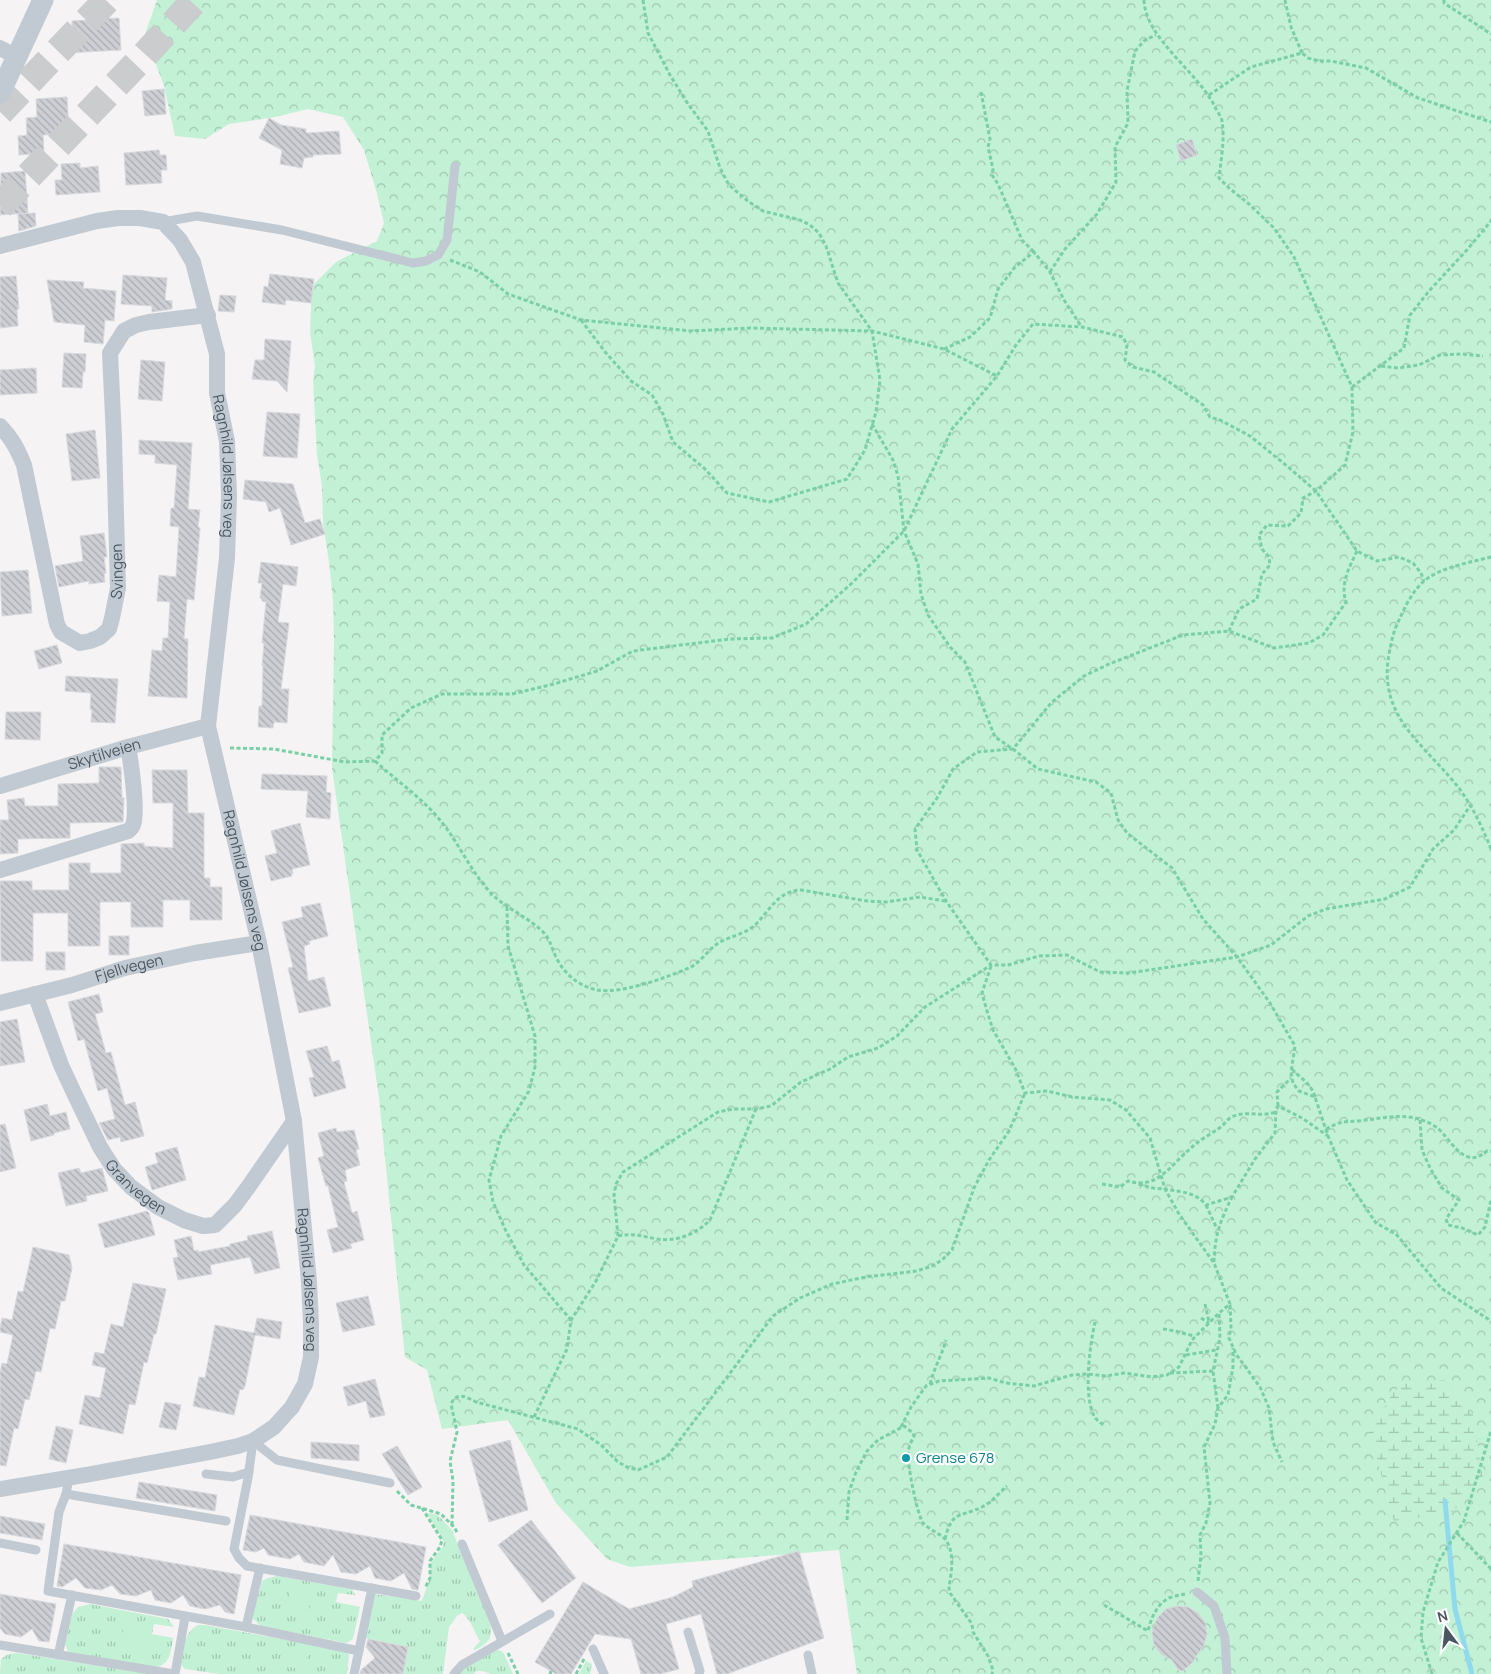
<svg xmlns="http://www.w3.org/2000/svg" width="1491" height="1674" font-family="Manrope,sans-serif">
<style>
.grass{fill:url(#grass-tufts)}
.forest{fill:url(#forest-crowns)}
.wetland{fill:url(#wetland-marsh)}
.park{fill:#c3f1d5}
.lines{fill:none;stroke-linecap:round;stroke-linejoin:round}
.stream{stroke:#90daee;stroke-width:5}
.building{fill:url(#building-back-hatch);stroke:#d7d9de}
.motorway-tunnel{stroke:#caccce;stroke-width:28;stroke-dasharray:28 14;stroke-linecap:butt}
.path{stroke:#7ad0a6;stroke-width:3;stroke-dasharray:4 2.5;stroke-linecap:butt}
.service{stroke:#c1cad2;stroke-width:9}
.minor{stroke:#c1cad2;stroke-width:16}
.tertiary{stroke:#c1cad2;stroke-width:21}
.culture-dot{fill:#0f9aa8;stroke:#fff;stroke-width:2}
.labels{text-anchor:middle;stroke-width:4.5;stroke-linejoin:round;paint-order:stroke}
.street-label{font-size:15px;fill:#4a5661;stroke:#fff}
.culture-label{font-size:15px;fill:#0d838f;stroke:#fff;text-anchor:start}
</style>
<defs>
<pattern id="grass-tufts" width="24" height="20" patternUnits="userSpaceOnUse" patternTransform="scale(1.25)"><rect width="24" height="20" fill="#c3f1d5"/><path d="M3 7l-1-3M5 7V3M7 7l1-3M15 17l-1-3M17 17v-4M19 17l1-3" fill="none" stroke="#a0c6b0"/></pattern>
<pattern id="forest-crowns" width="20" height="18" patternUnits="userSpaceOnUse" patternTransform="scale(1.25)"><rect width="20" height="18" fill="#c3f1d5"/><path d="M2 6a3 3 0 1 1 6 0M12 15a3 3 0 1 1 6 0" fill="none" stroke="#a0c6b0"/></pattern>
<pattern id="wetland-marsh" width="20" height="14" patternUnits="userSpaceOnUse" patternTransform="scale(1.25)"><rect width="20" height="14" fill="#c3f1d5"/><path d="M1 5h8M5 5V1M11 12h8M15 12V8" fill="none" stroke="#a0c6b0"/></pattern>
<pattern id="building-back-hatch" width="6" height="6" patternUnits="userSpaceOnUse" patternTransform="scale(1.25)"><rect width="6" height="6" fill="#cdcfd5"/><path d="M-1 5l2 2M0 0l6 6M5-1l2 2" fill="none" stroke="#a8abb0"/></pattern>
</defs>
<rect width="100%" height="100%" fill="#f5f3f3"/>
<g class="grass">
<path d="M427 1513 434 1514 439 1516 452 1530 490 1624C494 1638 487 1644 475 1650L473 1649 480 1641C474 1632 471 1619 462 1613L457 1616 449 1627 443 1674H403L408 1647 365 1638 374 1594 421 1601 423 1598 430 1578V1564L443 1546 444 1542Z"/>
<path d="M277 1576 352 1589 355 1595 338 1593 336 1602 360 1607 353 1639 346 1643 261 1626 252 1618 262 1581 268 1578Z"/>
<path d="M90 1604 168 1619 174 1627 154 1624 152 1634 173 1638C171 1650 171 1663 157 1667L69 1654 65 1644 72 1614 78 1607Z"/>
<path d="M198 1625H205L346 1651 349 1655 347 1674H219L185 1669 181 1665C183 1650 183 1633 198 1625Z"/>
<path d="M498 1650 503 1652 513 1674H491L483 1671H477L473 1674H459L465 1668 493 1651Z"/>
<path d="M17 1653 150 1674H0L1 1659 8 1654Z"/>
<path d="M586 1661 592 1664 590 1674H579Z"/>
</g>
<path class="forest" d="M157 0H1491V1674H857L839 1550 630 1567 607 1559 556 1503 508 1420 442 1429 427 1370 405 1357 379 1098 332 768 334 641 333 601 329 562 323 523 322 486 317 455 313 380 315 366 310 332 312 286 336 262 377 241 384 223 376 190 364 150 343 117 308 109 275 117 229 124 205 139 175 136 164 86 145 34Z"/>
<path class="wetland" d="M1444 1380 1473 1414 1483 1479 1451 1513 1394 1521 1370 1433 1393 1392 1404 1384Z"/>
<g class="park">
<path d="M290 1590 312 1593 308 1614 286 1611Z"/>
<path d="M124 1627 149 1632 145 1651 120 1646Z"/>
<path d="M288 1647 308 1650 305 1670 285 1666Z"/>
</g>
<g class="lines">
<path class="stream" d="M1445 1501 1455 1609 1472 1674"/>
</g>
<g class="building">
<path d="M119 18 121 50 66 53 65 34H72V21Z"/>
<path d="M164 89 166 114 145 116 142 91Z"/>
<path d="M67 97 69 132H62L61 134 43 135 44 153 19 155 18 136 27 135 26 118 37 117 36 99Z"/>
<path d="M269 118 281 125 306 129V133L339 131 341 154 313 155V157L304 158 302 168 280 164 282 150 259 138Z"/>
<path d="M1192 139 1197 155 1181 161 1176 145Z"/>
<path d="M159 150 160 155H166L167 170H161L162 183 126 185 124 153Z"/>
<path d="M80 163V168L98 166 100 192 56 195 55 180H62L61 164Z"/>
<path d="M25 171 28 213 0 215 1 173Z"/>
<path d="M35 213 36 226 19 231 18 214Z"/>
<path d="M270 274 314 279 311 303 286 300 285 305 262 302 264 286 268 287Z"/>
<path d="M123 275 167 278 165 300 172 301V309L152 312V306L121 304Z"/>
<path d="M16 276 19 309H17L18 326 0 328V277Z"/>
<path d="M47 280 84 282 83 288 116 291 114 321 105 320 103 344 84 342 85 325 54 322Z"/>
<path d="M220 295 236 296 234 312 218 311Z"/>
<path d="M265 339 291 341 287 392 277 381 252 379 255 360H264Z"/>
<path d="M64 353 86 354 85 372H83L82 388 62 387Z"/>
<path d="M141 360 165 362 162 401 138 399Z"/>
<path d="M36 368 37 393 0 395V370Z"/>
<path d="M267 412 300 414 297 458 263 456Z"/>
<path d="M95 430 100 478 72 481 66 434Z"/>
<path d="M139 440 192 443 188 509 200 510 198 527 200 528 194 600 187 599 184 639H188L187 698 148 696 152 650 162 651 163 638H168L170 602 157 601 159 575 176 577 179 527 170 526 171 508H174L177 465 155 463V455L139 454Z"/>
<path d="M245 480 293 484 305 523 320 519 325 534 291 545 280 508 269 512 266 502 243 499Z"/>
<path d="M104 533 107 557H104L106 573 104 574 105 582 89 584V581L59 587 55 566 83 561 80 536Z"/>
<path d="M261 562 298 567 296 586 283 584 278 622 289 623 281 689H289L287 723 274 722 273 728 258 727 259 706H262L263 666H262L264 643H262L266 602 262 601V599L260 598 262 583H258Z"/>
<path d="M28 570 32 613 2 616 0 572Z"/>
<path d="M57 645 62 663 39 669 34 651Z"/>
<path d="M66 676 118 679 115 723 91 722 92 710 90 709 91 693 65 691Z"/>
<path d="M6 712H41L40 740 5 739Z"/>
<path d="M99 767H121L122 798H124L123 822 70 823V838L18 839V853L0 854V820H9L7 800 24 798 25 806H58V784L99 783Z"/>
<path d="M152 770H187L188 813H204V878H210V887H222V920H190V900H163V927H131V902H100V946H68V913H33V961H1L0 881H32V890H69V863H90V873H121V844L144 843V846L173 848V803H153Z"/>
<path d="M262 774 327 776 326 792 331 793 330 819 306 817 308 791 261 789Z"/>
<path d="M300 823 310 865 292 869 293 874H291L292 876 271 881 265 856 277 853 271 831Z"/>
<path d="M320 903 328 936 309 941 310 944 304 946 308 981 324 977 331 1006 299 1013 288 968 293 967 282 922 303 917 301 907Z"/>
<rect x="109" y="936" width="20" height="19"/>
<rect x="46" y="952" width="19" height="18"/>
<path d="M99 994 103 1012 95 1014 106 1053 111 1052 125 1105 135 1102 144 1136 121 1142 120 1137 108 1140 99 1123 115 1119 107 1088 98 1091 84 1039 78 1041 68 1002Z"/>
<path d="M17 1019 25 1062 0 1066V1022Z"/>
<path d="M327 1046 332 1062 339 1060 346 1088 314 1097 309 1078 314 1077 306 1051Z"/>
<path d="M47 1104 50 1116 66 1112 70 1129 54 1133V1135L31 1141 24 1110Z"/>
<path d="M5 1124 16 1168 0 1172V1125Z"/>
<path d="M336 1128 337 1132 354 1130 359 1149 356 1150 360 1165 345 1170 347 1181 344 1182 352 1213 357 1211 364 1240 350 1244 352 1248 333 1253 327 1230 338 1227 328 1186H326L318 1158 324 1156 318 1133Z"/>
<path d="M177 1147 186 1180 152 1190 145 1167 158 1163 155 1153Z"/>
<path d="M79 1168 81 1173 102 1168 108 1191 86 1196 87 1201 66 1206 58 1173Z"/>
<path d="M147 1211 149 1213 155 1235 105 1248 98 1224Z"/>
<path d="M272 1231 280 1268 255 1274 250 1257 210 1265 212 1274 178 1280 173 1258 178 1257 174 1240 191 1236 194 1251 198 1250V1252L230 1246V1244L248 1240 247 1236Z"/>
<path d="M33 1247 69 1255 72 1268 65 1301H61L55 1329 50 1328 41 1372 36 1371 29 1400 25 1399 18 1429 14 1428 6 1466 0 1465V1373L2 1363 7 1364 13 1335 0 1332V1329L2 1318 12 1320 18 1291 23 1292Z"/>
<path d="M133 1283 166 1289 156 1334H154L147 1363 144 1362 135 1405 129 1404 123 1434 79 1424 85 1395 100 1398 106 1368 92 1365 95 1352 104 1354 111 1324 123 1327Z"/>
<path d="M368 1296 375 1325 343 1332 336 1303Z"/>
<path d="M257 1318 282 1322 280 1339 255 1335 245 1386 243 1390 240 1389 234 1415 193 1406 199 1377 205 1378 215 1325 254 1333Z"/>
<path d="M375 1379 385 1415 370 1418 366 1401 348 1406 343 1387Z"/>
<path d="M165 1402 181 1405 176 1430 159 1427Z"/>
<path d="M56 1426 73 1430 66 1463 49 1459Z"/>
<path d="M510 1440 528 1510 489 1522 469 1451Z"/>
<path d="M311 1442 359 1445V1461L311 1458Z"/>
<path d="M397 1446 422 1487 408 1495 382 1454Z"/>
<path d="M139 1482 217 1495 215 1511 136 1498Z"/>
<path d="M250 1515 426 1547 418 1590 412 1589 404 1573 391 1581 375 1578 370 1566 356 1574 341 1572 333 1555 324 1566 304 1562 299 1554 290 1559 268 1555 264 1548 256 1552 243 1550Z"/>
<path d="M0 1516 45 1524 42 1540 0 1533Z"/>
<path d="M531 1520 576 1578 542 1603 498 1545Z"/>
<path d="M64 1544 241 1575 234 1614 225 1612 220 1605 205 1609 190 1606 183 1595 171 1603 155 1600 151 1590 136 1596 120 1594 112 1585 101 1590 85 1588 76 1578 62 1587 57 1586Z"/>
<path d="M799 1551 824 1638 727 1674H717L701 1614 666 1624 679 1669 660 1674H641L631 1639 595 1634 571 1674H556L535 1662 583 1582 629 1609 673 1597 693 1587 692 1581Z"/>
<path d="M0 1594 56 1604 49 1642 39 1641 32 1629 21 1637 5 1634 0 1628Z"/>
<path d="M1177 1606 1188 1607 1198 1613 1205 1622 1207 1634 1204 1645 1201 1650 1196 1656 1193 1662 1183 1671 1178 1670 1172 1660 1161 1654 1157 1649 1154 1644 1152 1633 1153 1627 1158 1617 1166 1609Z"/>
<path d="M368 1639 408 1647 403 1674H360L361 1670 375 1658 366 1647Z"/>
</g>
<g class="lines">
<g class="motorway-tunnel">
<path d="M0 112 107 0"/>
<path d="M0 206 141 59 195 0"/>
</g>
<g class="path">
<path d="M1144 0C1145 38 1198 72 1215 107 1217 111 1221 116 1222 121 1225 139 1221 160 1219 178L1229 188 1249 204 1274 228 1294 257 1352 387 1353 432 1345 465 1316 491 1303 498 1301 513 1288 526 1267 525 1259 535 1262 549 1269 557 1270 565 1262 574 1257 599 1239 609 1229 631"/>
<path d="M1285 0 1291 27 1302 53"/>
<path d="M1444 0V3L1491 34"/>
<path d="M981 92 990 139 988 147 993 169 992 175 998 184 1022 240 1034 252"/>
<path d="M1209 95 1251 67 1302 53 1308 58 1319 61H1331L1366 68 1418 98 1491 122"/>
<path d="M450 260 480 272 508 294 581 320 691 331 750 328 872 331 944 349 997 376"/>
<path d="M1050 272 1065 249 1097 214 1116 182 1115 147 1128 123 1127 91 1135 51 1145 40 1156 35"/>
<path d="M581 320 606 353 631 381 652 395 663 414 673 442 705 469 727 493 769 502 847 479 865 450 876 412 880 380 872 331 838 283 826 246 819 233 810 225 800 220 763 211 749 202 729 185 720 168 708 131 686 101 670 75 648 33 643 0"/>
<path d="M944 349 970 337 990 318 998 289 1015 267 1034 252 1050 272 1064 300 1081 326"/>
<path d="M1381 366 1398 368 1419 365 1440 355 1462 354 1483 356"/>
<path d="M1352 387 1404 348 1410 315 1429 291 1466 251 1491 221"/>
<path d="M872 424 893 460 898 476 904 531 918 564 921 594 928 615 950 647 965 662 995 737 1013 749 1038 769 1096 782 1111 793 1118 820 1127 833 1172 868 1203 919 1237 957 1270 1003 1295 1046 1291 1072 1293 1083 1299 1091 1315 1097 1328 1136 1347 1180 1376 1223 1396 1234 1441 1288 1491 1321"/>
<path d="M1357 551C1349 568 1340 584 1346 602L1323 635 1309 643 1274 648 1229 631 1183 635 1109 664 1084 676 1052 702 1013 749 977 752 953 769 937 798 915 829 917 850 946 901 991 965H1008L1039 956 1067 955 1100 972 1129 973 1237 957 1271 945 1308 916 1326 909 1385 899 1410 887 1433 849 1454 830 1470 806"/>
<path d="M1491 557C1472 562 1437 568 1423 582 1412 592 1405 607 1399 620 1394 630 1392 639 1390 649 1376 713 1418 739 1454 782 1470 801 1482 826 1491 849"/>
<path d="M230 748 274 749 345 762 375 761 382 753V735L411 708 442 694H512L554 684 597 671 633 651 730 639 772 638 806 624 852 583 904 531 952 429 997 376 1016 345 1033 324 1082 327 1123 337 1127 345 1125 360 1133 367 1154 372 1178 388 1203 405 1210 417 1220 420 1250 436 1287 466 1316 491 1357 551 1377 561 1399 557 1413 563 1421 573 1424 581"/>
<path d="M375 761C398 782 425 800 444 825 460 846 471 871 489 891 504 908 527 916 543 932 550 939 551 946 555 955 563 973 578 986 597 990 622 994 665 978 689 968 700 963 707 951 717 944 729 936 744 935 755 925 770 911 777 891 801 890L867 901 886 902 920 897 945 901"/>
<path d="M507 907 508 946 535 1036V1067L529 1091 501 1136 489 1180 493 1202 506 1231 524 1265 571 1320"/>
<path d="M991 966 982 993 987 1011 993 1030 1015 1068 1025 1093 1047 1091 1072 1097 1110 1100 1126 1110 1150 1138 1165 1189C1181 1192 1196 1192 1206 1205L1232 1197 1255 1159 1275 1133 1276 1109 1278 1106 1302 1118 1328 1136"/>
<path d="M1292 1069C1301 1079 1311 1083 1315 1097"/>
<path d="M1278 1106 1277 1092 1291 1078"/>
<path d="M1420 1120 1422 1150 1430 1168 1442 1188 1459 1200 1446 1219 1448 1225 1462 1228 1478 1235 1485 1227 1491 1200"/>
<path d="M1326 1129C1341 1121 1342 1122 1358 1121 1386 1118 1410 1110 1436 1127 1447 1135 1454 1151 1466 1156 1474 1160 1481 1156 1487 1151H1491"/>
<path d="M1102 1184 1120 1187 1128 1181C1158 1190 1170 1165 1190 1149 1198 1141 1209 1135 1218 1129 1223 1126 1226 1121 1230 1118 1244 1109 1260 1118 1275 1112"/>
<path d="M1206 1205 1217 1229"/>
<path d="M618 1236C633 1233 641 1236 657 1239 677 1242 696 1234 710 1220L756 1109"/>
<path d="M1214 1262C1215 1234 1220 1222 1232 1197"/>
<path d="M1205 1304 1209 1322"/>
<path d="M1230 1305 1231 1327 1229 1338 1236 1354 1260 1387 1269 1408 1273 1442 1282 1462"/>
<path d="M1201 1318 1209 1323"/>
<path d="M1095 1322C1090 1345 1083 1394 1094 1416 1096 1420 1101 1423 1105 1426"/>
<path d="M1163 1329C1174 1330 1184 1334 1195 1336"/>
<path d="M1186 1355 1216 1350"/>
<path d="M1170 1373 1213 1371"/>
<path d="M930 1384C934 1368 942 1355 946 1340"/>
<path d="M1218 1408 1213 1371 1220 1338 1219 1314"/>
<path d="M534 1417 567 1349 571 1320 596 1281 618 1236 614 1195 616 1184 623 1172 718 1112 733 1109H756L771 1106 801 1082 830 1069 848 1057 878 1048 897 1036 925 1007 991 965"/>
<path d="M901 1427 911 1407 926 1386 939 1381 989 1378 1006 1383 1034 1386 1072 1375 1087 1374 1106 1376 1124 1373 1152 1377 1167 1375 1179 1367 1192 1340 1219 1313 1230 1304 1214 1263 1179 1214 1165 1189 1153 1188 1137 1184"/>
<path d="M397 1491 411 1505 441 1514 455 1528 457 1533"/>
<path d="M422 1508 442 1540 440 1547 430 1561V1578L425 1588"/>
<path d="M847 1520 849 1492 856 1472 867 1451 878 1440 904 1426 913 1433 914 1436C911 1442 908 1448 908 1455 908 1467 917 1514 923 1523 929 1530 944 1535 947 1542 955 1555 951 1574 949 1588L950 1593 972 1624 973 1632 988 1656 993 1670 992 1674"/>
<path d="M452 1525 453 1481 450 1461 457 1432 451 1404C457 1391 466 1397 476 1402L578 1429 601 1445 618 1462 627 1467 638 1470 667 1457 773 1316 800 1298 832 1284 866 1277 917 1271 932 1266 942 1260 952 1250 974 1188 989 1160 1009 1131 1025 1093"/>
<path d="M1457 1533 1491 1569"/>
<path d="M945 1539C952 1510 959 1518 982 1507 991 1503 999 1493 1007 1486"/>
<path d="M1198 1581 1201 1555 1200 1535 1206 1523 1210 1503 1204 1447 1215 1424 1218 1408 1228 1395 1233 1367V1348"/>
<path d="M1104 1605 1148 1631C1151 1618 1157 1604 1169 1598 1174 1596 1180 1595 1185 1594"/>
<path d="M508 1653 518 1674"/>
<path d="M550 1674 551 1671"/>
<path d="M576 1674 584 1659"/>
<path d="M1432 1674 1421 1638 1423 1612 1438 1562 1464 1521 1491 1431"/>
</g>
<g class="service">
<path d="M163 222 197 216 282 230 413 263 426 261 438 255 447 240 455 166"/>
<path d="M253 1441 248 1478 234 1549 239 1558 247 1566 416 1596"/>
<path d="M253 1441 277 1460 390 1483"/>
<path d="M206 1474 233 1477 249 1472"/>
<path d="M69 1478 66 1494 59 1512 48 1591 246 1627 260 1568"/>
<path d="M66 1494 226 1521"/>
<path d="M0 1543 36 1550"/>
<path d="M462 1544 502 1641"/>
<path d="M1197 1592 1214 1606 1225 1638 1227 1674"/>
<path d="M246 1627 359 1651"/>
<path d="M688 1632 700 1671 699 1674"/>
<path d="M0 1645 174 1674"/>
<path d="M593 1649 604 1674"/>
<path d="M58 1655 72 1595"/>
<path d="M808 1655 812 1674"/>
<path d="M175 1674 185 1617"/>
<path d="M354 1674 372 1588"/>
<path d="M454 1674 462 1665 550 1614"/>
</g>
<g class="minor">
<path d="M0 48 17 57"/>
<path id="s1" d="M0 246 97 221 118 218H140L163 222 180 240 193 262 217 354V393L227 441 229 496 227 558 208 726 259 943 294 1121 309 1282 311 1323V1357L305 1384 292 1407 274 1427 253 1441 238 1446 210 1452 91 1474 0 1489"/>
<path id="s2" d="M0 426C12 438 18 450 24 465L57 624 61 632 80 643 90 641 100 637 109 629 112 618 118 588 114 438 110 353 124 331 136 325 149 322 208 315"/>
<path id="s3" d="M0 786 128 747 208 726"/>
<path d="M0 870 128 831C130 829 132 828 133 825 138 812 131 762 128 747"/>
<path id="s4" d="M35 994 61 1065 74 1093 100 1147 114 1169 131 1187 158 1207 184 1220 203 1226 215 1225 235 1205 249 1186 294 1121"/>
<path id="s5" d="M0 1003 72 985 125 968 195 953 259 943"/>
</g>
<path class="tertiary" d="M0 93 43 0"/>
</g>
<circle class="culture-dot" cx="906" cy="1458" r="5"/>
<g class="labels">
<g class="street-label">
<text dy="5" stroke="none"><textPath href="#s1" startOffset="425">Ragnhild Jølsens veg</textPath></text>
<text dy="5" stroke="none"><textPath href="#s2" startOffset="331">Svingen</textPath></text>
<text dy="5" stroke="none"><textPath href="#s3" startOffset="109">Skytilveien</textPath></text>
<text dy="5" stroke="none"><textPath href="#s1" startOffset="845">Ragnhild Jølsens veg</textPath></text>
<text dy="5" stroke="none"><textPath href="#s5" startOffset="134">Fjellvegen</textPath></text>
<text dy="5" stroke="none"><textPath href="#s4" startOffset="221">Granvegen</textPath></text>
<text dy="5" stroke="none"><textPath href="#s1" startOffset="1250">Ragnhild Jølsens veg</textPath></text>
</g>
<g class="culture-label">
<text x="916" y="1463">Grense 678</text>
</g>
</g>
<g transform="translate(1446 1629) rotate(345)" stroke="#ffffff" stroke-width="4" paint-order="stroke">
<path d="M0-4L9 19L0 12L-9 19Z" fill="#4a5661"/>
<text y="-8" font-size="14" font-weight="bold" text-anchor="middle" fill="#4a5661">N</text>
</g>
</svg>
